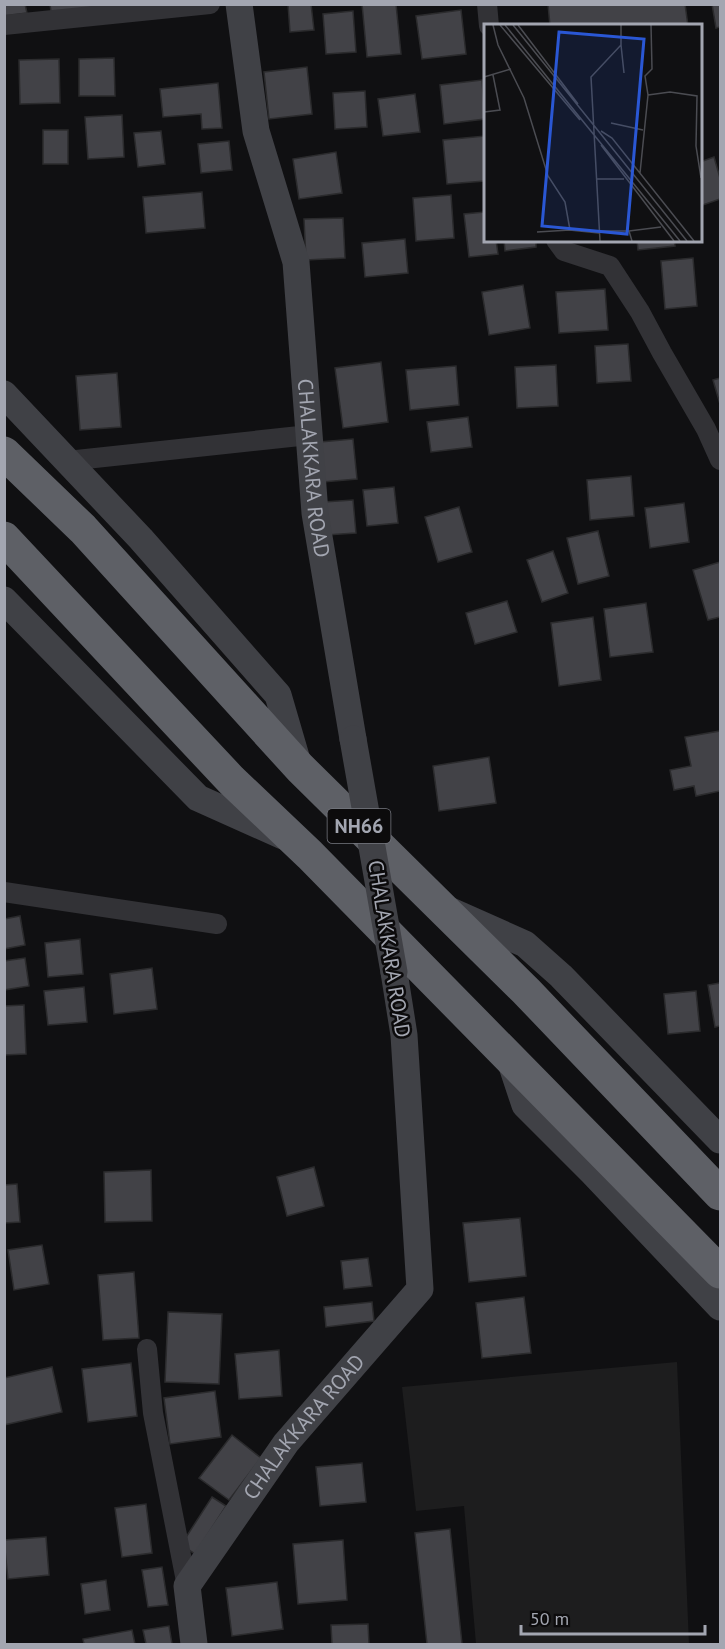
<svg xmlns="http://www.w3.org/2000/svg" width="725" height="1649" font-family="'PT Sans',sans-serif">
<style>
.built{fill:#1d1d1e}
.building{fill:#424247;stroke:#2b2b2d;stroke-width:1.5}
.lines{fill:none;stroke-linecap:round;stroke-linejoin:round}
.street{stroke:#323236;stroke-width:20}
.secondary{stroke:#404146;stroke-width:27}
.highway{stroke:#5e6066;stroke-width:33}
.secondary-bridge{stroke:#404146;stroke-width:27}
.labels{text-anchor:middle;stroke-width:5;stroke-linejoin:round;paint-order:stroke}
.shield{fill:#0c0b0c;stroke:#767880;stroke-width:1.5}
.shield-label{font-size:20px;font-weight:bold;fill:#a3a6b1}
.street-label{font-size:21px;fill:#a3a6b1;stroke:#0c0b0c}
.inset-road{fill:none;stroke:#4b4c52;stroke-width:1.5}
.view{fill:#2a57d4;fill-opacity:0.15;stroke:#2a57d4;stroke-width:3}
.inset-edge{fill:none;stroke:#a3a6b1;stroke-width:3}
</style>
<rect width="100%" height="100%" fill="#101012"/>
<path class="built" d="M677 1362 689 1644H476L464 1506 416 1511 402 1387Z"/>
<g class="building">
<path d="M4 4H25L27 13 4 16Z"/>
<path d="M50 4H98V7L51 12Z"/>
<path d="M288 4H311L314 30 290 32Z"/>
<path d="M362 4H396L401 54 367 57Z"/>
<path d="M548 4H685L688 26H550Z"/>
<path d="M712 4H720V27L716 28Z"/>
<path d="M461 10 466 54 422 59 416 16Z"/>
<path d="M353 11 356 52 326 54 323 14Z"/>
<path d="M114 58 115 96H79V59Z"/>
<path d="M59 59 60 103 20 104 19 60Z"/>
<path d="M307 67 312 114 269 119 264 72Z"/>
<path d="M482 80 485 119 444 124 440 85Z"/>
<path d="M218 83 222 128 202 129 201 114 163 117 160 89Z"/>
<path d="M365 91 367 127 335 129 333 93Z"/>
<path d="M415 94 420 132 383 136 378 99Z"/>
<path d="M122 115 124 157 88 159 85 117Z"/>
<rect x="43" y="130" width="25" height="34"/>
<path d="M161 131 165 164 138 167 134 133Z"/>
<path d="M485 136V181L447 184 443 140Z"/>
<path d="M229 141 232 170 201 173 198 144Z"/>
<path d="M336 152 342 193 299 199 293 159Z"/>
<path d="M714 157 720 178V199L700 206V162Z"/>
<path d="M202 192 205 228 146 233 143 197Z"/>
<path d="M451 195 454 238 416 241 413 198Z"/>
<path d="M485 212V240H496L498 254 469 257 464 214Z"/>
<path d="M343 218 345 258 306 260 304 219Z"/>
<path d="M405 239 408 273 365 277 362 243Z"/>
<path d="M504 240H536V247L505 251Z"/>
<path d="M637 240H674L675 246 638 250Z"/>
<path d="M693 258 697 306 665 309 661 261Z"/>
<path d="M523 285 530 328 489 335 482 292Z"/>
<path d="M605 289 608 330 559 333 556 292Z"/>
<path d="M628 344 631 381 597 383 595 346Z"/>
<path d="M381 362 388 422 343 428 335 368Z"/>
<path d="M556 365 558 406 517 408 515 367Z"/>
<path d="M456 366 459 405 410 410 406 370Z"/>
<path d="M117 373 121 427 80 430 76 376Z"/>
<path d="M720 378V404L713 380Z"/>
<path d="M468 417 472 447 431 452 427 422Z"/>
<path d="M353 439 357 479 323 482 320 442Z"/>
<path d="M631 476 634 516 590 520 587 480Z"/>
<path d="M394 487 398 523 367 526 363 490Z"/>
<path d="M353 500 356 533 326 535 324 502Z"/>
<path d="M684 503 689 542 650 548 645 508Z"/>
<path d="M459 507 472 552 438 562 425 517Z"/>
<path d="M598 531 609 576 578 584 567 538Z"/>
<path d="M553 551 568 593 542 602 527 560Z"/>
<path d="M720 562V617L708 620 693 570Z"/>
<path d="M507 601 517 632 475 644 466 613Z"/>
<path d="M646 603 653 652 610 657 604 609Z"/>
<path d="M593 617 601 680 559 686 551 623Z"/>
<path d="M720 731V791L696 796 694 786 674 790 670 770 691 766 685 737Z"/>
<path d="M489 757 496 803 439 811 433 766Z"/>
<path d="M20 916 25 945 4 949V919Z"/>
<path d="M80 939 83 974 48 977 45 943Z"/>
<path d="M25 958 29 986 4 990V961Z"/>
<path d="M152 968 157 1009 114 1014 110 974Z"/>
<path d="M720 983V1026L715 1027 708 985Z"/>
<path d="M84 987 87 1022 48 1025 44 991Z"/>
<path d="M696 991 700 1031 668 1034 664 994Z"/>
<path d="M24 1005 26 1054 4 1055V1006Z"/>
<path d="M314 1167 324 1206 287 1216 277 1177Z"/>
<path d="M151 1170 152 1221 105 1222 104 1172Z"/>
<path d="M17 1184 20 1222 4 1223V1185Z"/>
<path d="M520 1218 526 1276 469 1282 463 1223Z"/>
<path d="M42 1245 49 1284 14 1290 8 1250Z"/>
<path d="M368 1258 372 1286 344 1289 341 1261Z"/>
<path d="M134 1272 139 1338 103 1340 98 1275Z"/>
<path d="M524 1297 531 1353 482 1358 476 1303Z"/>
<path d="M372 1302 374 1321 326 1327 324 1307Z"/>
<path d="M168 1312 222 1314 219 1384 165 1382Z"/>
<path d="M279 1350 282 1396 239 1399 235 1354Z"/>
<path d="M131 1363 137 1416 88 1422 82 1369Z"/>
<path d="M52 1367 62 1412 4 1425V1378Z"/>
<path d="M215 1391 221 1437 170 1444 164 1398Z"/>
<path d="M232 1435 261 1458 229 1500 199 1478Z"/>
<path d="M362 1463 366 1502 320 1506 316 1467Z"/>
<path d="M212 1497 226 1506 195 1554 181 1545Z"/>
<path d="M146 1504 152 1553 122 1557 115 1508Z"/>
<path d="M450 1529 462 1644H427L415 1533Z"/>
<path d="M46 1537 49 1575 8 1579 4 1540Z"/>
<path d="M343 1540 347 1600 298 1604 293 1544Z"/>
<path d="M162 1567 168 1605 148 1607 142 1570Z"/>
<path d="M106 1580 110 1610 85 1614 81 1584Z"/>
<path d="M277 1582 283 1629 232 1636 226 1588Z"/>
<path d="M368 1624 369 1644H332L331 1625Z"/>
<path d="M169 1626 172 1644H146L143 1630Z"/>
<path d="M132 1630 135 1644H84L83 1639Z"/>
</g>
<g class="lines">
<g class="street">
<path d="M487 4 489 26"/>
<path d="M4 25 210 4"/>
<path d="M556 240 564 251 610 266 640 312 662 353 706 429 720 460"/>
<path d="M67 461 309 435"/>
<path d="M4 892 217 924"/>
<path d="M147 1349 153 1413 187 1586"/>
</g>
<g class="secondary">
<path id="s1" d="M239 4 256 131 296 262 315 513 353 739"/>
<path d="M4 394 141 539 278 695 299 767"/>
<path d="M4 600 198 798 283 836"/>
<path d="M451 911 525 944 561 976 720 1140"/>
<path d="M510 1060 525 1105 592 1172 720 1307"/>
<path id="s2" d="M194 1644 187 1586 286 1443 420 1289 404 1035 394 972"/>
</g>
<g class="highway">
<path d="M4 453 83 529 300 768 526 991 720 1194"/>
<path d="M4 538 231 780 310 855 720 1272"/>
</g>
<path class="secondary-bridge" d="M353 739 394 972"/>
</g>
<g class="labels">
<rect class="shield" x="327.5" y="809" width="63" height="34" rx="4.5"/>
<g class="shield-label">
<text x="359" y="833">NH66</text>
</g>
<g class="street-label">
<text dy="7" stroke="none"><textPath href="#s1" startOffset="472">CHALAKKARA ROAD</textPath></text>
<text transform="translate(389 949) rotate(81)" y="7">CHALAKKARA ROAD</text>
<text dy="7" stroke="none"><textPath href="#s2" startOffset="256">CHALAKKARA ROAD</textPath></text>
</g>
</g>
<g transform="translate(484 24)">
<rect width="218" height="218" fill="#101012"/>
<path class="inset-road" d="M9 1 14 21 40 74 64 152 81 178 86 206 115 209M16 1 96 96M21 1 196 217M29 1 203 217M34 1 94 80M137 21 140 49M0 53 27 45M164 71 186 68 213 72 212 122 217 154M0 88 16 86 9 51M127 99 159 106M117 107 128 114 210 217M117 121 190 217M156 149 164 71 161 52 168 45 167 1M112 155H140M116 207H145L148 217M145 207 177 203M53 208 86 206M116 217 107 53 137 21V1"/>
<path class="view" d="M75 8 160 15 143 210 58 202Z"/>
<rect width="218" height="218" class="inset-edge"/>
</g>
<rect width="725" height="1649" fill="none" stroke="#a3a6b1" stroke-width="12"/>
<path d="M521 1625v9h184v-9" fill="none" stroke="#a3a6b1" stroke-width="3"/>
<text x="530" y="1625" font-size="18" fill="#a3a6b1" stroke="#0c0b0c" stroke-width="4.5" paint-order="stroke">50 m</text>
</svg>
